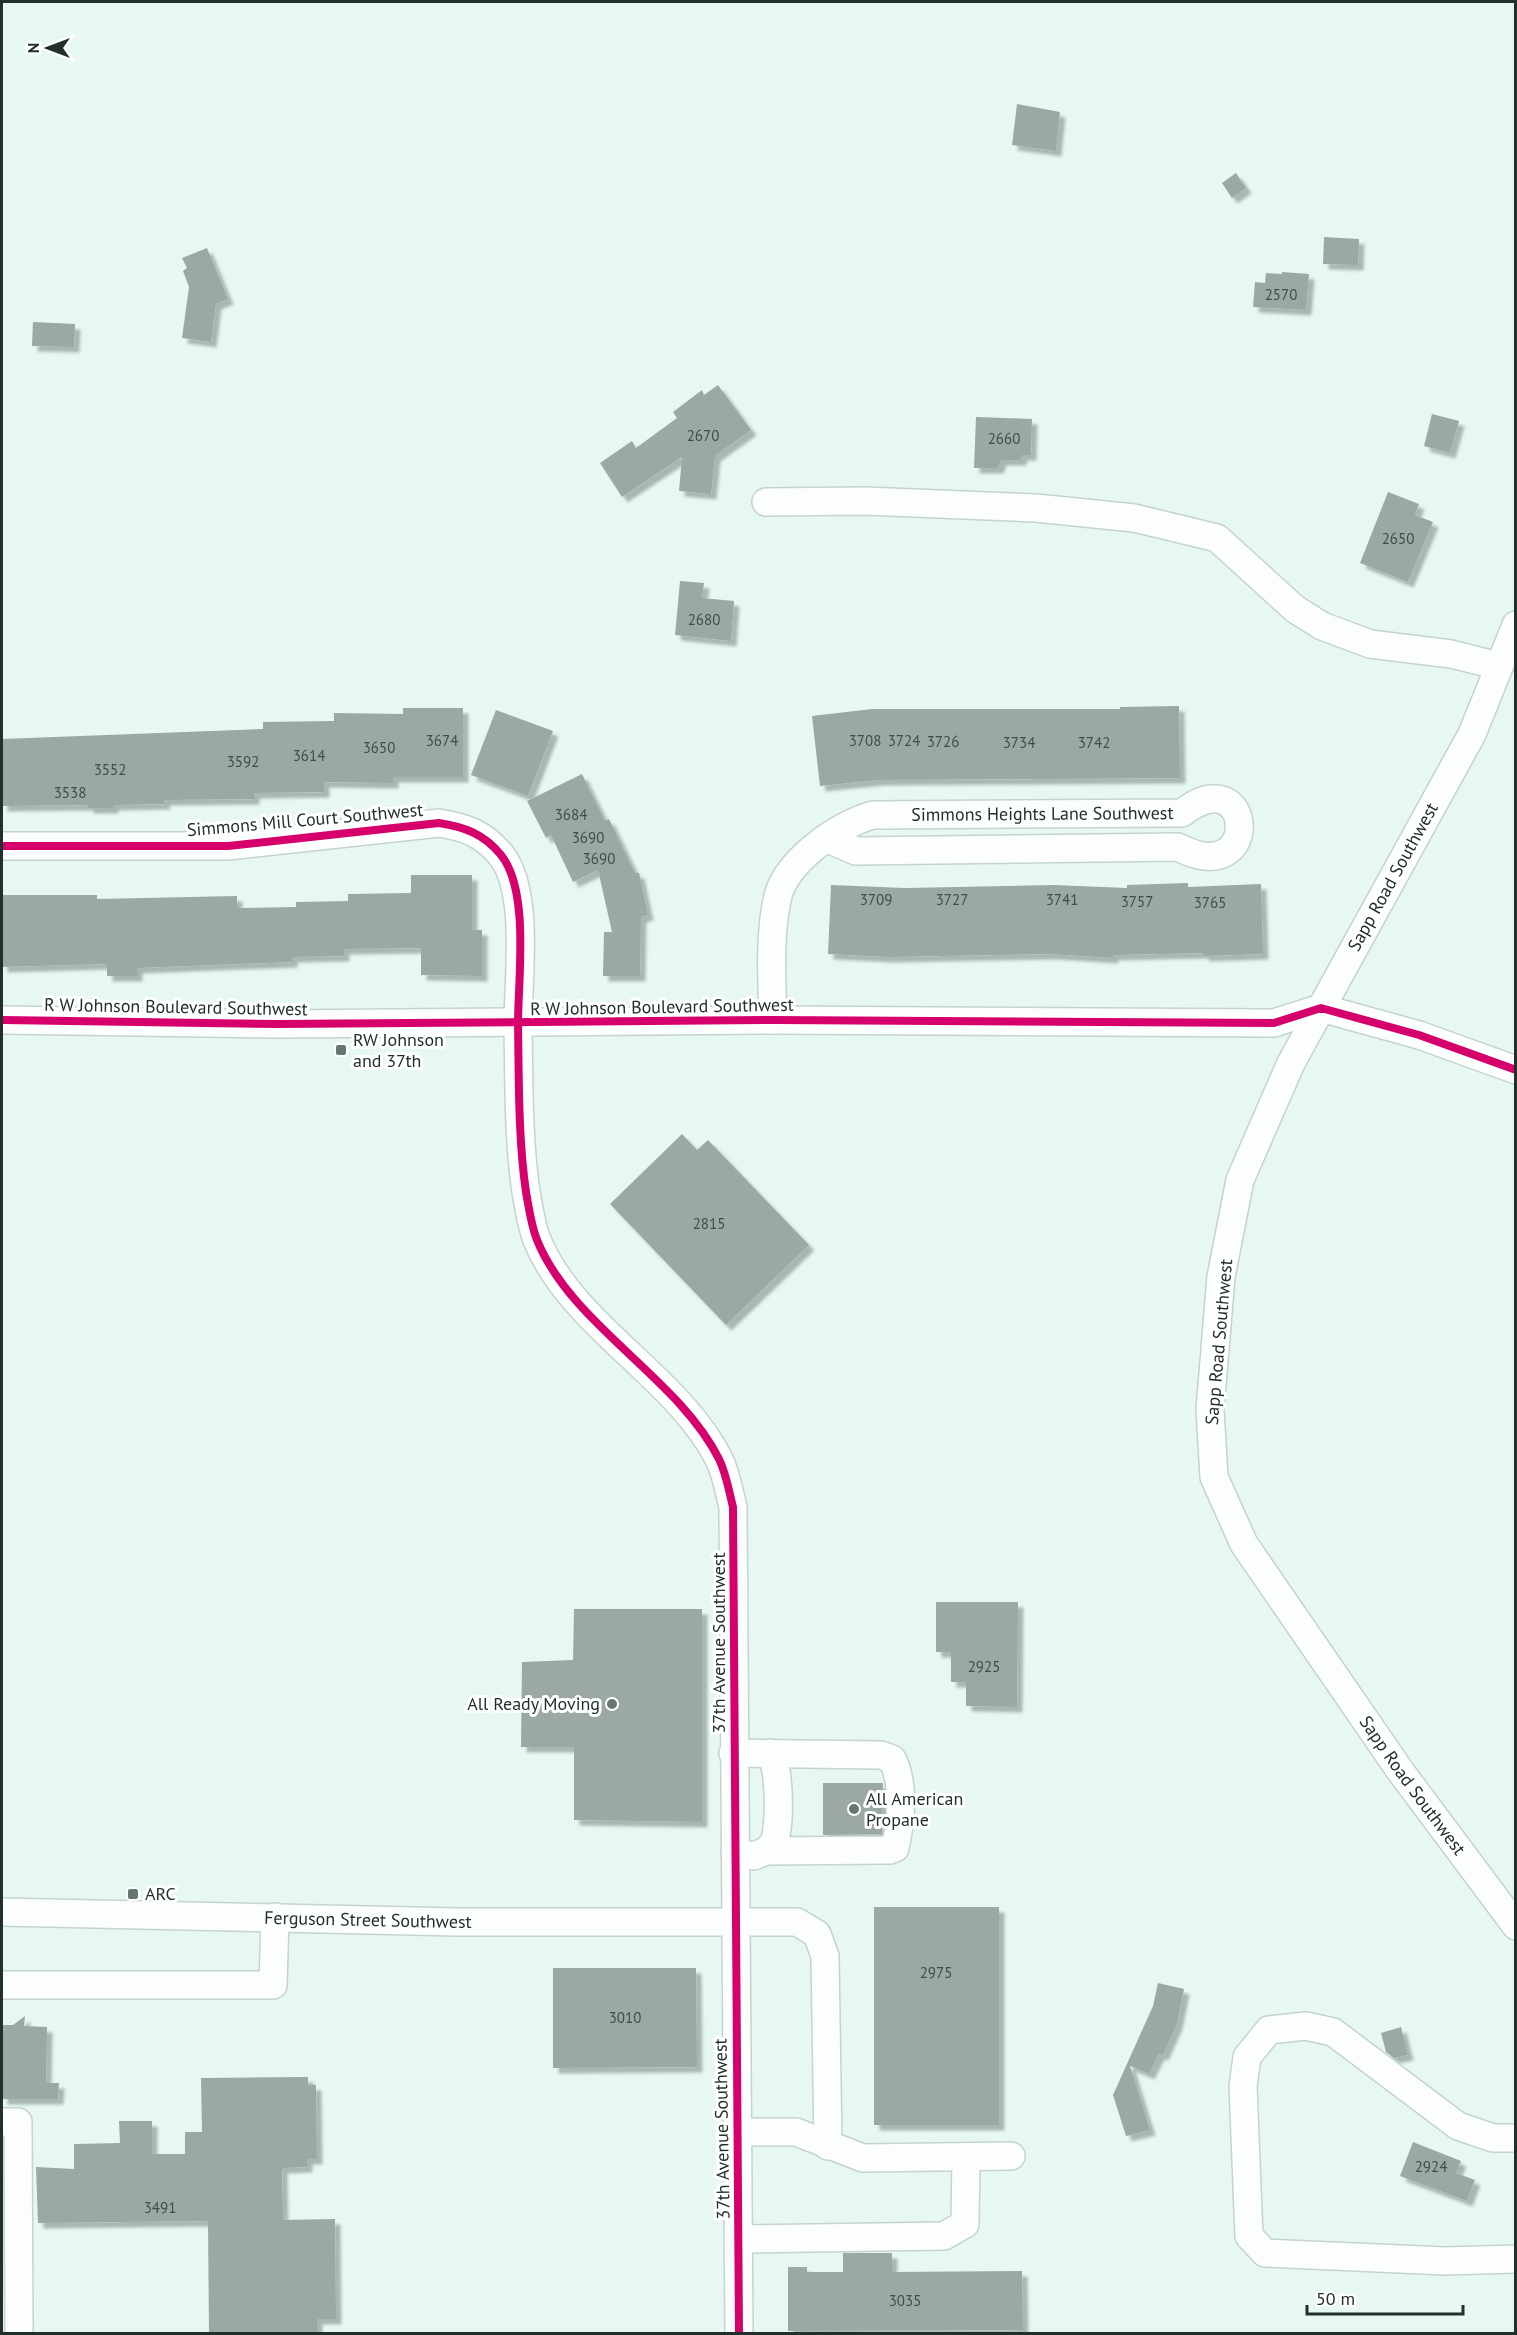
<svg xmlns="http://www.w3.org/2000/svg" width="1517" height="2335" font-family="'PT Sans',sans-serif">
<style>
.building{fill:#9ca9a2;filter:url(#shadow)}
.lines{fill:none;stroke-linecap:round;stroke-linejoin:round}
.minor-casing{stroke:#c4d4cd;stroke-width:30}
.minor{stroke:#fbfefd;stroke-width:27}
.cycleway-casing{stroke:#fff;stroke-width:11}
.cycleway{stroke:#d6006c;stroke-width:8}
.poi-dot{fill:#667670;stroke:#fff;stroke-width:2}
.labels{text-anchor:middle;stroke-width:6;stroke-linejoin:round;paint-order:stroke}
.number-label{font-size:15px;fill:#404e48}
.street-label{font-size:18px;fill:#21302a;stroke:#fff}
.poi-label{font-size:18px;fill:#21302a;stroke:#fff;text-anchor:start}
</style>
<defs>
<filter id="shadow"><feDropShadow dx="5.5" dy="5.5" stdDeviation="1.5" flood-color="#0004"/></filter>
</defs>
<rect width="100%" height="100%" fill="#e6f8f1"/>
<g class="building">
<path d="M1017 104 1060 112 1056 151 1012 145Z"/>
<path d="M1236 173 1246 188 1232 198 1222 183Z"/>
<path d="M1324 237 1359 239 1358 265 1323 264Z"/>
<path d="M207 248 228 299 216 304 211 342 182 338 189 287 183 271 187 268 182 258Z"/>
<path d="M1282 272 1309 274 1306 310 1253 307 1255 282 1265 283 1266 273 1282 274Z"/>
<path d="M33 322 75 324 74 347 32 346Z"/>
<path d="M718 385 751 430 715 456 711 494 679 491 682 457 622 497 600 463 632 441 636 448 677 418 673 412 702 390 704 395Z"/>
<path d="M1432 414 1459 421 1450 453 1424 446Z"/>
<path d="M976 417 1032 419 1031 455H1022L1021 460H1001L998 468H974Z"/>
<path d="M1388 492 1419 504 1415 515 1433 522 1408 582 1360 563Z"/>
<path d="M680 581 704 583 702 598 734 601 731 641 675 635Z"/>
<path d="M1179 706 1180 778 878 780 820 786 812 716 872 709H1120V707Z"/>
<path d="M403 708H463V777H393V783L324 782V792L254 793V799L164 800 165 804 113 805V808H88V805L2 806V739L263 729V722L334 721V713L403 714Z"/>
<path d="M496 710 553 731 528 796 471 775Z"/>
<path d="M582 774 605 821 609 819 635 873H639L648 915 641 917 640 976H603L604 932H612L598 870 573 882 551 835 546 838 527 801Z"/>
<path d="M411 875H472V930H482V976L421 975V948L344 949V956L292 957V962L137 968V976H107V964L2 967V895H97V899L237 896V908L296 907V902L348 901V894L411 893Z"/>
<path d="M1188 883V887L1261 884 1263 954 1204 956 1203 953 1113 955V958L1051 954 889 957 828 954 831 885 905 888 1054 885 1127 888V885Z"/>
<path d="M682 1134 697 1150 708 1140 809 1245 726 1325 610 1204Z"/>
<path d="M936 1602H1018L1017 1707 966 1706V1682H951V1652H936Z"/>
<path d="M574 1609H702V1822L574 1820V1747H521L522 1662 573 1660Z"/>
<path d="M823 1783H883L882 1834 823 1835Z"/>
<rect x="874" y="1907" width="125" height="218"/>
<path d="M553 1968H696L697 2067 553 2068Z"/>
<path d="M1158 1983 1184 1989 1177 2024 1163 2055 1159 2054 1149 2074 1130 2066 1150 2130 1126 2136 1113 2095 1153 2006Z"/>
<path d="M25 2016 24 2026 47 2027 46 2083H59L58 2099H2V2025H13Z"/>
<path d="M1401 2027 1408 2055 1394 2058 1386 2052 1381 2033Z"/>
<path d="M308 2077V2085H316L317 2159H307V2167L282 2168 283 2220 335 2219 336 2319H317V2334H209L208 2221 38 2223 36 2167 74 2169V2144L120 2143 119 2121H152V2154H185V2132H202L201 2078Z"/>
<path d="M1413 2142 1461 2161 1456 2173 1475 2180 1467 2201 1400 2176Z"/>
<path d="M843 2253H892V2272L1022 2271 1023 2330 788 2331V2267H807V2272H843Z"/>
</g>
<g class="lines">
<defs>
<g id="minor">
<path d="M766 502 865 501 1036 508 1134 518 1217 538 1295 609 1322 626 1370 644 1451 654 1499 666"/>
<path id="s1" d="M1516 625 1472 734 1291 1063 1240 1180 1221 1277 1210 1410 1214 1477 1244 1544 1401 1772 1516 1926"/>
<path d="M2 846H228L439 823C465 827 484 834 501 855 530 891 518 979 518 1024 519 1079 518 1137 526 1192 529 1208 531 1225 537 1240 572 1326 677 1376 719 1459 726 1473 729 1491 733 1507L739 2334"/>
<path d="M2 1020 278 1024 773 1020 1274 1023 1321 1008 1419 1035 1516 1070"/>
<path id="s2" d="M773 1020C772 981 769 939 777 900 784 862 839 824 873 815L1182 813C1254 756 1264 892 1178 847L856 851 826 838"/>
<path d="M733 1753 881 1755 892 1759C905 1783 901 1822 895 1848L890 1850 766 1851 754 1856 735 1854"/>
<path d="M766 1851C767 1850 773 1844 773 1844 781 1830 780 1765 770 1753"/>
<path id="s3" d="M2 1912 458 1922H797L817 1934 825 1956 828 2146"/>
<path d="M2 1985H273L275 1917"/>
<path d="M2 2122H18L19 2334"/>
<path d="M739 2132H796L863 2158 1011 2156"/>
<path d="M1516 2138H1493L1458 2126 1333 2032 1306 2026 1269 2030 1247 2057 1243 2086 1249 2236 1265 2253 1445 2261 1516 2259"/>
<path d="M739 2239 944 2236 965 2224 966 2157"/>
</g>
</defs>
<use href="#minor" class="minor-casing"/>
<use href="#minor" class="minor"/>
<defs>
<g id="cycleway">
<path d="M2 846H228L439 823C465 827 484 834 501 855 530 891 518 979 518 1024 519 1079 518 1137 526 1192 529 1208 531 1225 537 1240 572 1326 677 1376 719 1459 726 1473 729 1491 733 1507L739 2334"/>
<path d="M2 1020 278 1024 773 1020 1274 1023 1321 1008 1419 1035 1516 1070"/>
</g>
</defs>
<use href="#cycleway" class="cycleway-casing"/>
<use href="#cycleway" class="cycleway"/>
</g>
<g class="poi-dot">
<rect x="335" y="1044" width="12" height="12" rx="3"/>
<circle cx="612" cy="1704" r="6"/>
<circle cx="854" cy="1809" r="6"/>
<rect x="127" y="1888" width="12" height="12" rx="3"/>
</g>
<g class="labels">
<g class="number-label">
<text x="1281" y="300">2570</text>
<text x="703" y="441">2670</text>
<text x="1004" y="444">2660</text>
<text x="1398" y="544">2650</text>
<text x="704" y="625">2680</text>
<text x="442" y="746">3674</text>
<text x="865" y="746">3708</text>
<text x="904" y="746">3724</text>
<text x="943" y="747">3726</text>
<text x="1019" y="748">3734</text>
<text x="1094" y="748">3742</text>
<text x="379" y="753">3650</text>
<text x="309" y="761">3614</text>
<text x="243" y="767">3592</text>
<text x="110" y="775">3552</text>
<text x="70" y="798">3538</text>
<text x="571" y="820">3684</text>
<text x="588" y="843">3690</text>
<text x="599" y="864">3690</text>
<text x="876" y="905">3709</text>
<text x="952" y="905">3727</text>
<text x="1062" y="905">3741</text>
<text x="1137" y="907">3757</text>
<text x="1210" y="908">3765</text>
<text x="709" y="1229">2815</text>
<text x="984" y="1672">2925</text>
<text x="936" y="1978">2975</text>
<text x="625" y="2023">3010</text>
<text x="1431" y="2172">2924</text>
<text x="160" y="2213">3491</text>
<text x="905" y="2306">3035</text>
</g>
<g class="street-label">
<text dy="6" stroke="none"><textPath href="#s2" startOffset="423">Simmons Heights Lane Southwest</textPath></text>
<text transform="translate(305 820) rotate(-5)" y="6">Simmons Mill Court Southwest</text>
<text transform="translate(1393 877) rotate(-61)" y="6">Sapp Road Southwest</text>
<text transform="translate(176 1007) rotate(1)" y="6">R W Johnson Boulevard Southwest</text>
<text transform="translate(662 1007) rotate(-1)" y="6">R W Johnson Boulevard Southwest</text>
<text transform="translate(1219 1342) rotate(-85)" y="6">Sapp Road Southwest</text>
<text transform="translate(719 1643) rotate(-90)" y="6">37th Avenue Southwest</text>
<text dy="6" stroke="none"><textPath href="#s1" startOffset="1288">Sapp Road Southwest</textPath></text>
<text dy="6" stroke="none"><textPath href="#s3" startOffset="366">Ferguson Street Southwest</textPath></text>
<text transform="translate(722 2129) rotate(-91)" y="6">37th Avenue Southwest</text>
</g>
<g class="poi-label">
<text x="353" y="1046">RW Johnson<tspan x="353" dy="21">and 37th</tspan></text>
<text x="600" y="1710" text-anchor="end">All Ready Moving</text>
<text x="866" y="1805">All American<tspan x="866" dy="21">Propane</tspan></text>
<text x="145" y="1900">ARC</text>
</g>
</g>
<rect width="1517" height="2335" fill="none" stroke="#21302a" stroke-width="6"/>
<g transform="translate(48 48) rotate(270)" stroke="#ffffff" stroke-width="4.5" paint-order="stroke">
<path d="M0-4.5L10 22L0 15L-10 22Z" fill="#21302a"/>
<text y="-9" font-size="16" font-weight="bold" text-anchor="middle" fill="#21302a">N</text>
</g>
<path d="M1307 2305v9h156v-9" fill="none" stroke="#21302a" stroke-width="3"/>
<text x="1316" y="2305" font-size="18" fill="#21302a" stroke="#ffffff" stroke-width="4.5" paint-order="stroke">50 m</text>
</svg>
